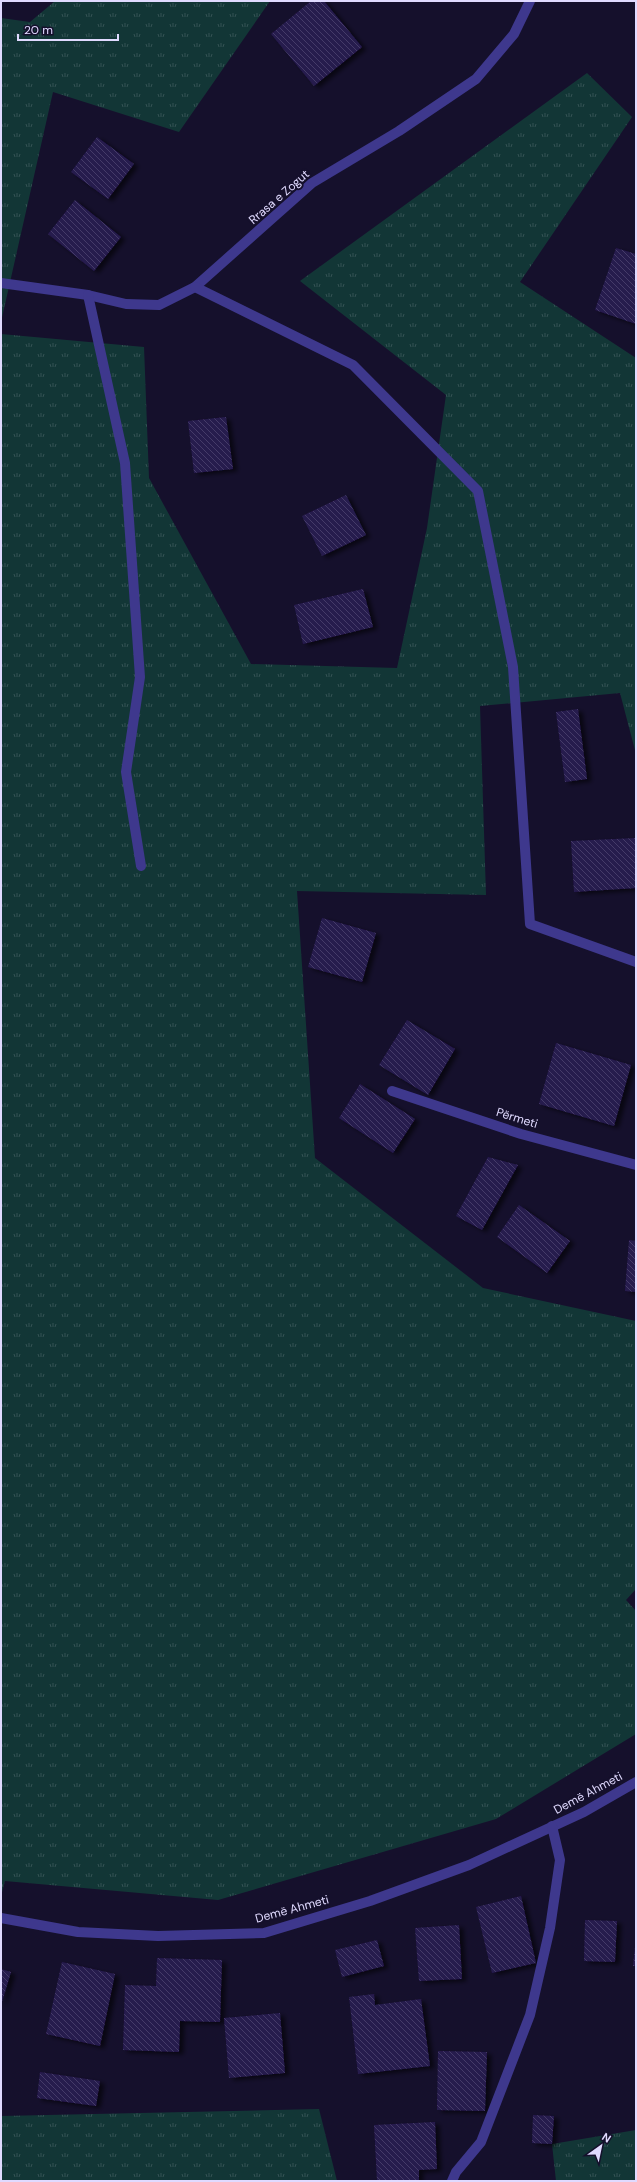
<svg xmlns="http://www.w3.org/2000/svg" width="637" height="2182" font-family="'DM Sans',sans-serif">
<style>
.grass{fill:url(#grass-tufts)}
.building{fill:url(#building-back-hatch);filter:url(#shadow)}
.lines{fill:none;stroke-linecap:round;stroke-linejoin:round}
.minor{stroke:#3e388d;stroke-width:10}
.labels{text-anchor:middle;stroke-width:4;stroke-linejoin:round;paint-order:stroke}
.street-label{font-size:12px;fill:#e0daff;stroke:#15102c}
</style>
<defs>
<pattern id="grass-tufts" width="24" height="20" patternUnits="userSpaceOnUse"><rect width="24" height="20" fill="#123636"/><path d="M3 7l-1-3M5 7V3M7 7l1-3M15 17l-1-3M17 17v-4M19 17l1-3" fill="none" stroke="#345254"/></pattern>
<pattern id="building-back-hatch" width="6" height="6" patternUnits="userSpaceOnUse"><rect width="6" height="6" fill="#261a4e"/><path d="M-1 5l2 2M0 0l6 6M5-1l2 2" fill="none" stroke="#453b69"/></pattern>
<filter id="shadow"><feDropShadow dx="4.5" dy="2.5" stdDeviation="2" flood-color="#0009"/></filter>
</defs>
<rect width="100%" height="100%" fill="#15102c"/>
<g class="grass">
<path d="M55 1H270L179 132 53 92 1 322V18L30 22Z"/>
<path d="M587 73 632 117 520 282 636 358V754L620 693 480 706 486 895 297 891 315 1158 483 1288 636 1321V1589L626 1600 636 1611V1734L496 1819 218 1900 5 1881 1 1896V334L144 347 149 478 251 664 397 668 427 528 446 395 300 281Z"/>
<path d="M319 2109 337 2181H1V2116Z"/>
<path d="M636 2130V2181H556L552 2144Z"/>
</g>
<g class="building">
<path d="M311 1H324L362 47 314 86 271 34Z"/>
<path d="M97 137 134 164 108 199 71 172Z"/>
<path d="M75 200 121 237 94 271 48 234Z"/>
<path d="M616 248 636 254V324L595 310Z"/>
<path d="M226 417 233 469 194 473 188 421Z"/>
<path d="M346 495 366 535 322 556 302 516Z"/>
<path d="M363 589 373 627 303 644 294 605Z"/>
<path d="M578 709 587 779 565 782 556 712Z"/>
<path d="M636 838V888L574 892 571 841Z"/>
<path d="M322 918 376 933 362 982 308 967Z"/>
<path d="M407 1020 455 1049 428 1095 379 1065Z"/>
<path d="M556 1043 631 1065 614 1126 539 1104Z"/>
<path d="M360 1084 415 1119 393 1153 339 1118Z"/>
<path d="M488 1157 518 1165 482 1230 456 1216Z"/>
<path d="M519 1205 570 1241 547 1273 497 1237Z"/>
<path d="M629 1240 636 1241V1292L625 1291Z"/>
<path d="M521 1896 536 1963 492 1973 476 1907Z"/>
<path d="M585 1920 617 1921 615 1962 584 1961Z"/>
<path d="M459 1925 462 1979 419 1981 415 1928Z"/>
<path d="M377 1940 384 1966 342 1977 335 1950Z"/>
<path d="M635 1947 636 1948V1966H633Z"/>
<path d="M157 1958 222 1960 220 2022 180 2021 179 2052 123 2050 125 1985 156 1986Z"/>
<path d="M62 1962 115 1974 100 2046 46 2034Z"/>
<path d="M1 1969 11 1972 1 2005Z"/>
<path d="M374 1994 375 2005 421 1999 430 2066 358 2074 349 1997Z"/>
<path d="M280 2013 285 2073 229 2078 224 2018Z"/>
<path d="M438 2051 487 2052 485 2111 437 2110Z"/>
<path d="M40 2072 100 2081 96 2106 37 2098Z"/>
<path d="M533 2115 554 2116 552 2144 532 2143Z"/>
<path d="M435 2122 437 2169 419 2170V2181H377L374 2125Z"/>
</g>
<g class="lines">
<g class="minor">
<path d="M1 283 88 295 126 304 159 305 195 287 312 183 399 131 476 79 514 34 530 1"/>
<path d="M195 287 353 365 478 491 513 667 530 924 636 962"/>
<path d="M88 295 125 463 140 677 126 772 141 866"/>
<path d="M392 1091 521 1134 636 1165"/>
<path d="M1 1918 78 1932 158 1936 264 1933 370 1901 469 1865 584 1812 636 1782"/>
<path d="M452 2181 456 2172 481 2142 530 2015 550 1928 560 1860 552 1826"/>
</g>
</g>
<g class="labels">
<g class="street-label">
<text transform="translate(279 197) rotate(-41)" y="4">Rrasa e Zogut</text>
<text transform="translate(517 1118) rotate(17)" y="4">Përmeti</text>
<text transform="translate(588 1793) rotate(-28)" y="4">Demë Ahmeti</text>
<text transform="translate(292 1909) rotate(-15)" y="4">Demë Ahmeti</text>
</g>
</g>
<rect width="637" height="2182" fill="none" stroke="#e0daff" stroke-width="4"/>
<g transform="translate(601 2146) rotate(33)" stroke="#15102c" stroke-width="3" paint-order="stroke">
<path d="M0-3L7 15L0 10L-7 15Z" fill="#e0daff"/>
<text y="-6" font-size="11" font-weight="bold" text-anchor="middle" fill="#e0daff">N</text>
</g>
<path d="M18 34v6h100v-6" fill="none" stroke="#e0daff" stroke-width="2"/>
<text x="24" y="34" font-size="12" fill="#e0daff" stroke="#15102c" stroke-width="3" paint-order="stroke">20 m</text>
</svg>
